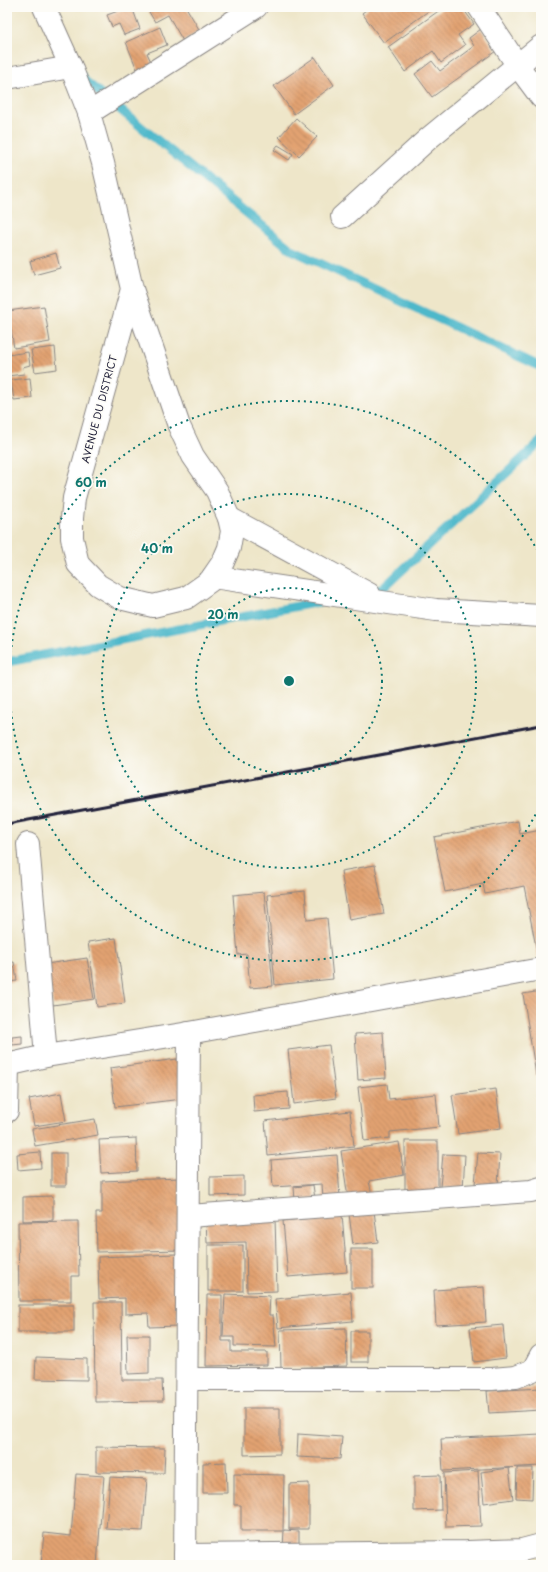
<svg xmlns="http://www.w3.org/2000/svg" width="548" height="1572" font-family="'Playpen Sans',sans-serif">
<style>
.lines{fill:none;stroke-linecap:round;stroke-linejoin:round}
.stream{stroke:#4db8ca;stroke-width:9}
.building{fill:url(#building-back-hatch)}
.minor-casing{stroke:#888482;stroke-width:24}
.minor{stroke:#fff;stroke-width:22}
.rail{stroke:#22223b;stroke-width:3}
.ring{fill:none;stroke:#0f766e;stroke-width:2;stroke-dasharray:2 4}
.labels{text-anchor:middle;stroke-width:3.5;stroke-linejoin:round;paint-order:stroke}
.street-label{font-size:10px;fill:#22223b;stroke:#fdfcf7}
.centre{fill:#0f766e;stroke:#fdfcf7;stroke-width:2}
.ring-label{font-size:12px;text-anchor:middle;font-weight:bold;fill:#0f766e;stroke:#fdfcf7;stroke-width:3.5;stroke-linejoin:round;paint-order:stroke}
</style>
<defs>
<pattern id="building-back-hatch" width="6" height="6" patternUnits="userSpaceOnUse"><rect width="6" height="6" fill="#e2a271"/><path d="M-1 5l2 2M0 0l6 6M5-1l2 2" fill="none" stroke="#b7845e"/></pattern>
</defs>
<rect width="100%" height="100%" fill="#fdfcf7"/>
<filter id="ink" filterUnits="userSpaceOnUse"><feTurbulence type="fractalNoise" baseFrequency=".025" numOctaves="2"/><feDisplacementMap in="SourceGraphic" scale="8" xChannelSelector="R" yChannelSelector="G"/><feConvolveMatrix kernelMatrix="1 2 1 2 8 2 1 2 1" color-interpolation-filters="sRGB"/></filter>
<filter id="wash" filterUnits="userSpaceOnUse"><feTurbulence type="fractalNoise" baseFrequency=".012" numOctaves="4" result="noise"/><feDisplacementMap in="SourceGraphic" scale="16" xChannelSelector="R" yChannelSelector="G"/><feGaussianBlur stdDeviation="0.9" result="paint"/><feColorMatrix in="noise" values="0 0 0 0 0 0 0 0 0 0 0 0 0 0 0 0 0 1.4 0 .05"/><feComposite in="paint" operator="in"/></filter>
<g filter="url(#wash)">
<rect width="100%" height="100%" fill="#eee6c9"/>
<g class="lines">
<g class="stream">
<path d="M82 76 85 81 292 250 541 367"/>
<path d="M368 592 382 589 541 441"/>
<path d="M7 662 324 601"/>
</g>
</g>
<g id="blocks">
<g class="building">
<path d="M129 7H132L140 29 124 35 119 24 112 27 107 15Z"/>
<path d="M146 7H186L200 31 183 41 168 15 155 22Z"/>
<path d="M370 7H434L384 43 362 13Z"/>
<path d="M444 7H462L474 24 458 35 465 45 441 63 433 51 405 72 388 47Z"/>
<path d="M160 27 167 45 147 53 153 66 138 72 126 42Z"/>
<path d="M481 29 496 51 432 97 415 74 432 61 440 71 474 46 469 38Z"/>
<path d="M315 57 334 85 294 114 274 86Z"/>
<path d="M296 118 317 137 299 156 279 137Z"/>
<path d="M278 145 293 154 289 160 274 150Z"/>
<path d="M56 253 60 268 34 275 30 261Z"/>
<path d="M44 306 50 342 14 348 8 311Z"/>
<path d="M55 347 57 369 35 372 31 350Z"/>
<path d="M28 352 30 365 23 367 24 374 7 376V355Z"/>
<path d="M30 378 32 398 14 400 11 380Z"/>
<path d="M518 821 520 834 541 830V956L538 957 524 886 485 894 483 884 445 892 434 837Z"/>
<path d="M375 865 384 914 349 920 341 871Z"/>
<path d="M305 891 307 920 327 918 333 979 275 985 267 895Z"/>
<path d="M264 892 273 986 250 988 247 954 238 955 233 895Z"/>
<path d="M116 938 125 1003 97 1007 88 942Z"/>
<path d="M87 958 94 999 53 1005 46 964Z"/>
<path d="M14 962 17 981 7 982V963Z"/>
<path d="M541 991V1074L536 1075 523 994Z"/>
<path d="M383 1032 386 1078 358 1080 355 1034Z"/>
<path d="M22 1036V1044L12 1045V1037Z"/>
<path d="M329 1045 336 1098 294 1104 288 1050Z"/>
<path d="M177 1059 182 1099 115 1107 110 1068Z"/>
<path d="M387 1084 389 1099 436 1094 439 1127 390 1132V1138L364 1141 358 1087Z"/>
<path d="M496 1089 501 1128 458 1134 452 1095Z"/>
<path d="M288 1092 289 1109 254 1112 253 1095Z"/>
<path d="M61 1093 66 1121 34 1126 29 1099Z"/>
<path d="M350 1111 354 1146 268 1156 265 1121Z"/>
<path d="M95 1119 98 1135 35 1146 32 1129Z"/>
<path d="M136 1138 137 1171 101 1173 99 1140Z"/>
<rect x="405" y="1141" width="33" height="52"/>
<path d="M399 1142 404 1175 369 1181 372 1195 348 1198 341 1151Z"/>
<path d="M40 1152 41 1168 18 1170 17 1154Z"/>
<rect x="51" y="1153" width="15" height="33"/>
<path d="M478 1153 500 1154 498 1186 475 1184Z"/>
<path d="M443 1154 465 1155 463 1189 440 1187Z"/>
<path d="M337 1155 340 1197 323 1199 322 1184 273 1187 271 1160Z"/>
<path d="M244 1176V1195L210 1196V1177Z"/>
<path d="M180 1178 182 1250 97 1252 96 1213H102V1181Z"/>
<path d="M313 1185 315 1199 295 1201 294 1187Z"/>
<path d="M53 1196V1220L23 1221V1197Z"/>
<path d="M374 1211 378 1242 353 1245 349 1214Z"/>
<path d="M342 1215 347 1272 288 1277 283 1221Z"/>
<path d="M275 1218 277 1291 247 1292 246 1242 207 1243 206 1220Z"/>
<path d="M78 1221 79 1276H71V1301H19L18 1222Z"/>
<rect x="208" y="1245" width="35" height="46"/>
<rect x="351" y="1249" width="22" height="39"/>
<path d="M176 1254 178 1326 149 1327 148 1313 125 1314V1298L99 1299 98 1257Z"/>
<path d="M484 1287 486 1322 436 1325 434 1290Z"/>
<path d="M351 1292 353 1321 278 1328 275 1299Z"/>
<path d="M225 1294 270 1296 269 1315H273L276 1347 234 1346V1337H223Z"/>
<path d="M207 1295H222V1341H231V1352H267V1365L206 1366Z"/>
<path d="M94 1302H121L122 1380H162L163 1401 95 1402Z"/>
<rect x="18" y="1305" width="56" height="27"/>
<path d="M503 1325 506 1358 474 1362 470 1328Z"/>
<path d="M346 1328 347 1366 281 1368 280 1330Z"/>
<rect x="351" y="1331" width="17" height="31"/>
<path d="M127 1335H149V1373L128 1374Z"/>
<path d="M36 1357 87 1359V1380L35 1379Z"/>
<path d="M541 1388V1410L489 1413 487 1391Z"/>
<path d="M244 1408H280V1454L244 1455Z"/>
<path d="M298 1434 342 1437 340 1459 297 1457Z"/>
<path d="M541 1434V1466L443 1471 441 1439Z"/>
<path d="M96 1447 165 1448 164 1473 96 1472Z"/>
<path d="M226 1462 227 1493H203V1463Z"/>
<path d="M509 1468 513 1499 484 1503 481 1472Z"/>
<path d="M517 1468H533L532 1499 516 1498Z"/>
<path d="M478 1471 481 1526 446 1527 444 1473Z"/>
<path d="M76 1474 104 1476 97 1565H41L44 1533 71 1536Z"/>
<path d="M234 1474 284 1475 283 1531H241V1505H234Z"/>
<path d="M440 1475 441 1510 414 1511V1476Z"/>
<path d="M110 1477 147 1479 143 1531 106 1529Z"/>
<path d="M309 1483V1529H289V1484Z"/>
<path d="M284 1530 299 1531V1548H283Z"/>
</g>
</g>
</g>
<g filter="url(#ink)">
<use href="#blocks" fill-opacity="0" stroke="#888482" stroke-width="1"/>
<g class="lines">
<defs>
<g id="minor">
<path d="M44 7 71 67 89 113 103 163 132 289 179 426 193 456 217 491 229 518 232 531 229 548 223 562 210 581 186 598 153 606 120 598 98 585 78 564 72 538V518L74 498 132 289"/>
<path d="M479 7 518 66 541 97"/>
<path d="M7 78 71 67"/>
<path d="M89 113 256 7"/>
<path d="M342 217 429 138 541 46"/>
<path d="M229 518 369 594"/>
<path d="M213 577 436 610 541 616"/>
<path d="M28 844 46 1056"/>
<path d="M7 1065 46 1056 189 1033 541 969"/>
<path d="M7 1111 8 1065"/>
<path d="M189 1216 531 1191 541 1188"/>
<path d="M187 1379H492L516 1377 533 1370 541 1355"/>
<path d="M185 1555 467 1552 522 1550 541 1545"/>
<path d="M185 1565 189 1033"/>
</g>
</defs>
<use href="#minor" class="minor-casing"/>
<use href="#minor" class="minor"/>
<path class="rail" d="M7 824 541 725"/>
</g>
</g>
<g class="ring">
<circle cx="289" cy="681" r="93"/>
<circle cx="289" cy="681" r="187"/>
<path d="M541 804A280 280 0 1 1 541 558"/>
</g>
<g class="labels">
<g class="street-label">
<text transform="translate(99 409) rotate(-75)" y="4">AVENUE DU DISTRICT</text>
</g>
</g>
<circle cx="289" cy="681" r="6" class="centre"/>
<g class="ring-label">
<text x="91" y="487">60 m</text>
<text x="157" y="553">40 m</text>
<text x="223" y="619">20 m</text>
</g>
<rect width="548" height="1572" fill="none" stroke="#fdfcf7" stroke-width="24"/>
</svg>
